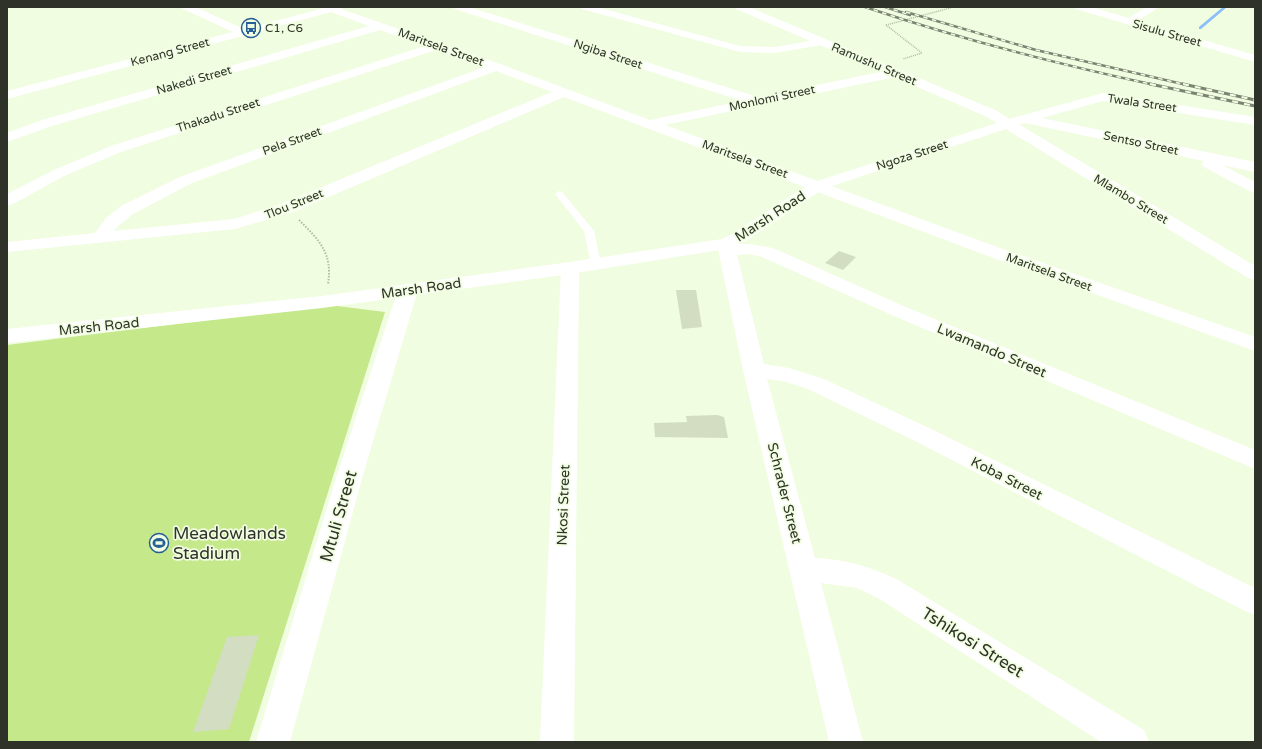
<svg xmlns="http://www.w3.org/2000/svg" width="1262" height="749" font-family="'Varela Round',sans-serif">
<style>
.green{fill:#c5e88b}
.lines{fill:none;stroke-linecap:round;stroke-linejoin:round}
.stream{fill:#89bef9;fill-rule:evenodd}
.building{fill:#d2ddc2}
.path-far1{stroke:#b2bba5;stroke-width:1.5;stroke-dasharray:1 1;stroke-linecap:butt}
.path{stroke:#b2bba5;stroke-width:2;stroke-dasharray:1.5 1.5;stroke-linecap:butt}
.service{fill:#fff;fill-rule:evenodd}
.minor{fill:#fff;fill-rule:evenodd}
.tertiary{fill:#fff;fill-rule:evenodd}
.rail-far1-casing{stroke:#7c8372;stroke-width:2.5}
.rail-casing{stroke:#7c8372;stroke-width:3}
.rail-far1{stroke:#f1fde1;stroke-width:1.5;stroke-dasharray:4.5;stroke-linecap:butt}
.rail{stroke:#f1fde1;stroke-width:2;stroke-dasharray:6;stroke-linecap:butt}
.labels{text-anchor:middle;stroke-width:3.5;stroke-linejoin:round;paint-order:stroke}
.far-poi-label{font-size:12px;fill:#2e3228;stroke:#f1fde1;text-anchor:start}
.far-street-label{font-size:12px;fill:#2e3228;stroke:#f1fde1}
.street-label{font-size:14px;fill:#2e3228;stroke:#f1fde1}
.near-street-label{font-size:17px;fill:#2e3228;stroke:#f1fde1}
.near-poi-label{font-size:17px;fill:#2e3228;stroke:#f1fde1;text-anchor:start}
</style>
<rect width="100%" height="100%" fill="#f1fde1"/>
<path class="green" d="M329 305 385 312 249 742H7V345Z"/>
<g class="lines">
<path class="stream" d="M1223 7H1227L1201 29H1199V27Z"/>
</g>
<g class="building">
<path d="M839 251 856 257 843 270 825 263Z"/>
<path d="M676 290H696L702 327 682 329Z"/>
<path d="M717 415 724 417 728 438 655 437 654 423 687 422 686 416Z"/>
<path d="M259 635 229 729 193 732 227 637Z"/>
</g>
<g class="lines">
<g class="path-far1">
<path d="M886 25 922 53 903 59"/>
<path d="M886 25 954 7"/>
</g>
<path class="path" d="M299 220C319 240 333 253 328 284"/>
<path class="service" d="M559 191 562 192 594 231 601 264 600 266 596 267 591 264 584 231 555 194Z"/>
<g class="minor">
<path d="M182 7H195L244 29 321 9 320 7H344L341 9 500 64 650 120 742 101 455 9 454 7H469L758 97 895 69 899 70 901 73 899 76 895 77 665 125 1000 248 1255 337V351L988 256 564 97 293 212 235 229 7 252V242L95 233 106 218 121 206 180 177 485 67 436 50 121 152 64 176 13 204 7 206V194L54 170 111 146 425 46 380 30 52 126 7 142V133L42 120 369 26 331 12 7 99V91L233 32 183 9ZM496 71 552 92 281 204 234 219 114 231 118 226 133 214 192 183Z"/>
<path d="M581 7H597L740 46 775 47 822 39 828 42 822 45 775 53 740 52 582 9Z"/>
<path d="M1075 7H1091L1128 18 1147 7H1159L1138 21 1255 55V62L1076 9Z"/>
<path d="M1103 93 1255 117V125L1103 101 1042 118 1255 162V172L1222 165 1255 182V193L1249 191 1204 167 1201 164 1204 161 1025 123 1007 128 1002 127 1000 124 1002 121Z"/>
<path d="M726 239 732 240 735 244H749L773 248 908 308 1255 450V469L894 316 762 257 749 254 737 255 764 364 789 368 824 379 929 428 1255 588V615L1245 611 913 440 808 389 786 382 767 379 815 558C845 559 871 567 898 580L1144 730 1149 742H1101L878 598 857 588 821 583 863 742H829L743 370 717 244 720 240Z"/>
<path d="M570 262 577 264 579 268 574 742H540L561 268 563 264Z"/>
<path d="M408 284 415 286 418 290 363 475 290 742H256L337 475 398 290 401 286Z"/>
</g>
<path class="tertiary" d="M735 7H749L995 110 1255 266V280L1248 278 1006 129 823 189 746 241 726 249 570 274 322 308 7 343V329L322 296 570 262 722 239 734 233 811 183 997 123 985 116 736 9Z"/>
<defs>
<g id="rail-far1">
<path d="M865 7C960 39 1057 64 1155 85"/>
<path d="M885 7 910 15"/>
<path d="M906 12 1036 50 1187 85"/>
</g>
<g id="rail">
<path d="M1150 84 1255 106"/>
<path d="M1183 84 1255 100"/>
</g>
</defs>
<use href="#rail-far1" class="rail-far1-casing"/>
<use href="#rail" class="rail-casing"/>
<use href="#rail-far1" class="rail-far1"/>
<use href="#rail" class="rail"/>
</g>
<defs>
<symbol id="bus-ring" viewBox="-11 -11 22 22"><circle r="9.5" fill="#f1fde1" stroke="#265e96" stroke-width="1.5"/><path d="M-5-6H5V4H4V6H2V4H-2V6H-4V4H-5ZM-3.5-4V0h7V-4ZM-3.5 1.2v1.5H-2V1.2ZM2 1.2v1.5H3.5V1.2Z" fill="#265e96"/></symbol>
<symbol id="stadium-ring" viewBox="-11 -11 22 22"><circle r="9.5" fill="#f1fde1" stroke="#265e96" stroke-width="1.5"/><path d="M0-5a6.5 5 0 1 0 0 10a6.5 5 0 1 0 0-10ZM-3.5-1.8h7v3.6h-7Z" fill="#265e96"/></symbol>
</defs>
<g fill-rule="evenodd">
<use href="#bus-ring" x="240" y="17" width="22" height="22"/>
<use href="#stadium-ring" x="148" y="532" width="22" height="22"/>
</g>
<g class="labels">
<g class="far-poi-label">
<text x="265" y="32">C1, C6</text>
</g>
<g class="far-street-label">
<text transform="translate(1167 33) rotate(16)" y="4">Sisulu Street</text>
<text transform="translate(441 47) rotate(20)" y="4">Maritsela Street</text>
<text transform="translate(170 52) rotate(-15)" y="4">Kenang Street</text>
<text transform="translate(608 54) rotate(18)" y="4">Ngiba Street</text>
<text transform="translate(874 64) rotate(23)" y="4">Ramushu Street</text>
<text transform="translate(194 80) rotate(-16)" y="4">Nakedi Street</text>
<text transform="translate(772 98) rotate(-12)" y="4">Monlomi Street</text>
<text transform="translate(1142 103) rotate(8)" y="4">Twala Street</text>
<text transform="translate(218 115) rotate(-18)" y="4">Thakadu Street</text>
<text transform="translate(292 141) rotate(-20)" y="4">Pela Street</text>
<text transform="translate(1141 143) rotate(12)" y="4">Sentso Street</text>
<text transform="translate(912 155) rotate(-18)" y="4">Ngoza Street</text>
<text transform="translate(745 159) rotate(20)" y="4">Maritsela Street</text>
<text transform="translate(1131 199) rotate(31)" y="4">Mlambo Street</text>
<text transform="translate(294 204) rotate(-22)" y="4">Tlou Street</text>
<text transform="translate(1049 272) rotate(20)" y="4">Maritsela Street</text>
</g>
<g class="street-label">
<text transform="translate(770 216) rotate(-33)" y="5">Marsh Road</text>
<text transform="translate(421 288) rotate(-8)" y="5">Marsh Road</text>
<text transform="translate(99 326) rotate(-6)" y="5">Marsh Road</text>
<text transform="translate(992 350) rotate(23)" y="5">Lwamando Street</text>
<text transform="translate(1007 478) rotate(27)" y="5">Koba Street</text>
<text transform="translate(785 493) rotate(76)" y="5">Schrader Street</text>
<text transform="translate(563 505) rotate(-88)" y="5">Nkosi Street</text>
</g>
<g class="near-street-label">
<text transform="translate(338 516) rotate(-74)" y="6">Mtuli Street</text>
<text transform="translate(973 642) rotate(32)" y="6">Tshikosi Street</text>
</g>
<g class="near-poi-label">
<text x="173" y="539">Meadowlands<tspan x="173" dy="20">Stadium</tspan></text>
</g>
</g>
<rect width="1262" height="749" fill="none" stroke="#2e3228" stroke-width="16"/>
</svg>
